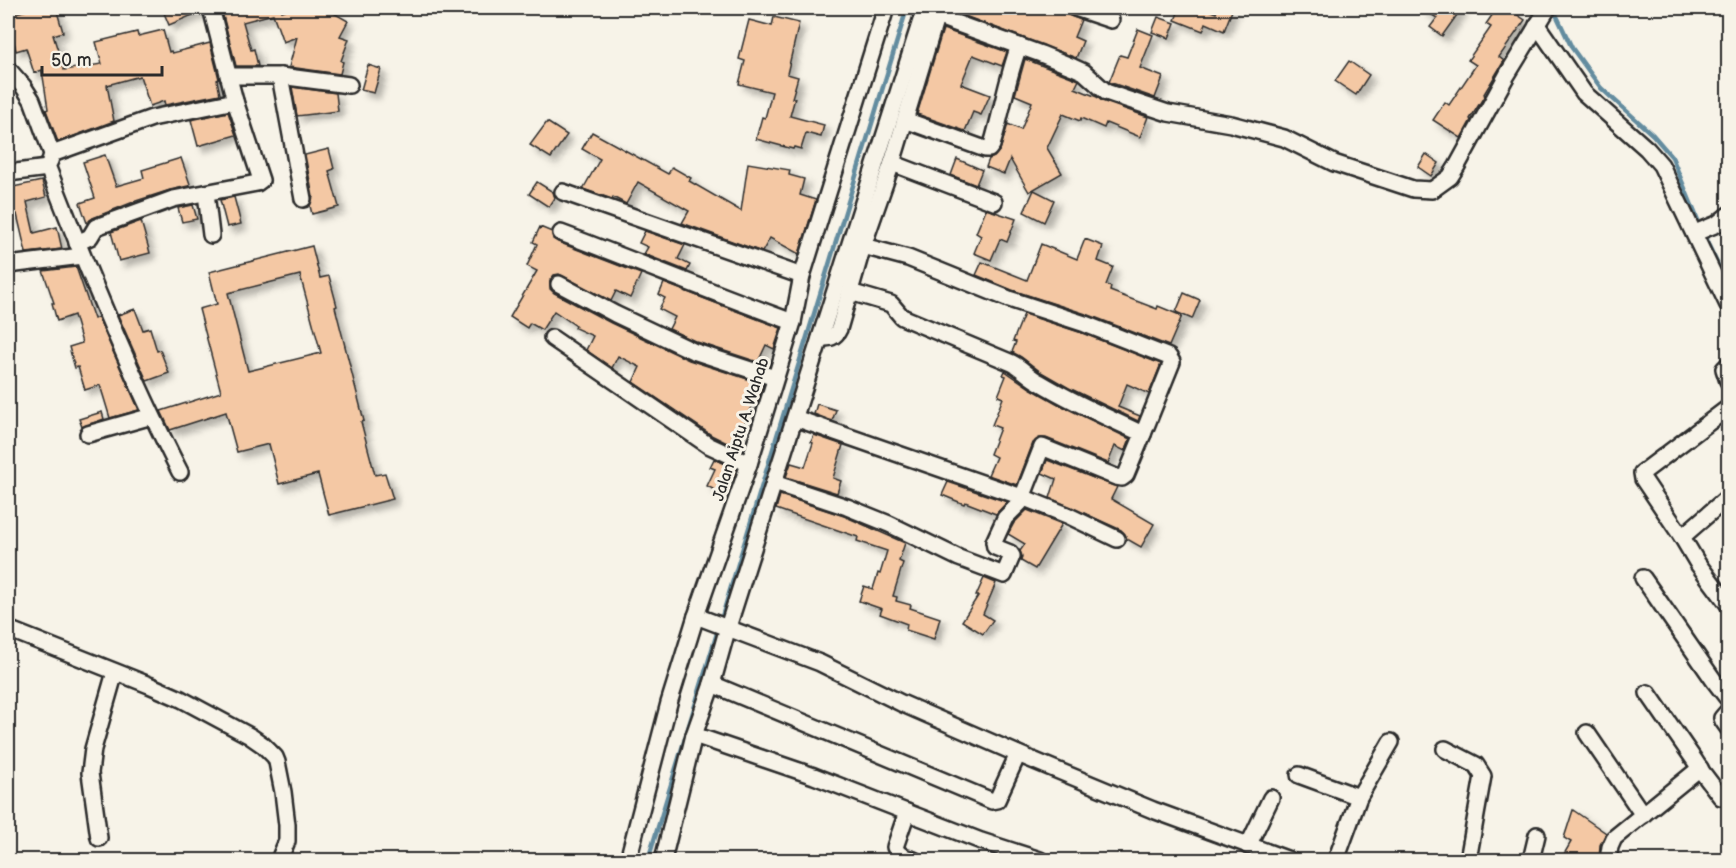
<svg xmlns="http://www.w3.org/2000/svg" width="1736" height="868" font-family="'Balsamiq Sans',sans-serif">
<style>
.lines{fill:none;stroke-linecap:round;stroke-linejoin:round}
.stream{stroke:#648c9f;stroke-width:4.5}
.building{fill:#f4c8a4;stroke:#2b2b2b;stroke-width:1.5;fill-rule:evenodd;filter:url(#shadow)}
.street-casing{stroke:#2b2b2b;stroke-width:20}
.street{stroke:#f7f3e8;stroke-width:15}
.labels{text-anchor:middle;stroke-width:6;stroke-linejoin:round;paint-order:stroke}
.street-label{font-size:16px;fill:#2b2b2b;stroke:#f7f3e8}
</style>
<defs>
<filter id="shadow"><feDropShadow dx="5.5" dy="5.5" stdDeviation="3" flood-color="#0004"/></filter>
</defs>
<rect width="100%" height="100%" fill="#f7f3e8"/>
<filter id="ink" filterUnits="userSpaceOnUse"><feTurbulence type="fractalNoise" baseFrequency=".0167" numOctaves="2"/><feDisplacementMap in="SourceGraphic" scale="12" xChannelSelector="R" yChannelSelector="G"/><feConvolveMatrix kernelMatrix="1 2 1 2 8 2 1 2 1" color-interpolation-filters="sRGB"/></filter>
<g filter="url(#ink)">
<g class="lines">
<g class="stream">
<path d="M1553 8 1572 48 1601 88 1653 135 1672 157 1707 242 1728 286"/>
<path d="M648 860 907 8"/>
</g>
</g>
<g class="building">
<path d="M35 8H56L63 32 53 35 64 70 102 64 96 42 137 32 138 36 163 30 169 52 171 51 172 53 210 43 219 79 217 80 220 94 165 105 164 101 150 106 140 76 107 85 114 121 58 142 46 110 48 109 42 70 34 73 26 48 16 51 8 15Z"/>
<path d="M162 8H202V11L169 25Z"/>
<path d="M221 8H282V11L292 8H304L332 12 348 21 340 36 349 39 341 61 343 62 340 74 289 67 297 37 283 42 273 14 243 22 251 50 254 49 258 66H236Z"/>
<path d="M950 8H1066L1068 15 1081 20 1074 37 1083 41 1076 58 949 10Z"/>
<path d="M1180 8H1203L1216 13 1218 8H1233L1224 31 1206 23 1203 31 1175 20Z"/>
<path d="M1421 8H1462L1442 36 1430 27 1437 18Z"/>
<path d="M1497 8H1507L1525 20 1499 57 1504 61 1484 94 1485 95 1470 119 1471 120 1461 138 1433 120 1445 102 1449 105 1476 65 1468 60 1491 27 1486 24Z"/>
<path d="M774 17 799 23 787 74 798 77 792 98H795L790 116 824 125 821 137 806 133 801 149 794 147 793 149 756 139 762 117 765 118 772 92 739 84 745 61 739 59 749 20 772 26Z"/>
<path d="M1158 17 1175 23 1169 38 1152 32Z"/>
<path d="M943 29 1007 52 1002 66 973 55 961 84 990 95 981 115 973 112 965 131 917 114Z"/>
<path d="M1138 29 1153 35 1140 68 1163 77 1155 98 1109 82 1120 55 1127 57Z"/>
<path d="M1025 59 1079 80 1075 88 1097 97 1102 101 1148 117 1140 137 1106 123 1104 128 1081 118 1080 121 1063 114 1047 148 1062 173 1029 192 1010 159 1004 174 986 167 989 159 994 157 1000 150 1008 124 1021 130 1032 102 1015 95Z"/>
<path d="M1349 61 1369 75 1356 95 1335 81Z"/>
<path d="M368 65 381 69 374 93 361 90Z"/>
<path d="M292 87 336 93 338 111 297 116Z"/>
<path d="M228 112 236 135 198 146 191 120Z"/>
<path d="M547 122 567 135 551 158 530 145Z"/>
<path d="M592 132 668 174 672 167 691 178 689 181 741 211 748 163 790 170 789 175 804 179 800 195 816 200 799 254 770 238 762 252 682 223 689 211 638 182 626 204 613 197 612 199 583 189 600 159 582 149Z"/>
<path d="M329 149 334 169 329 171 339 207 312 214 310 206 313 197 305 155Z"/>
<path d="M1426 154 1439 163 1431 176 1418 167Z"/>
<path d="M105 155 116 186 144 178 142 170 181 158 190 184 188 186 170 190 136 201 93 218 87 223 80 203 95 198 83 162Z"/>
<path d="M957 159 982 170 976 185 951 175Z"/>
<path d="M42 181 46 197 27 202 34 233 57 227 62 249 26 253 17 214 8 217V188Z"/>
<path d="M537 182 553 192 555 198 549 207 529 194Z"/>
<path d="M1034 190 1054 200 1044 222 1024 212Z"/>
<path d="M234 197 241 224 227 227 220 200Z"/>
<path d="M193 205 197 219 182 222 178 208Z"/>
<path d="M986 209 1016 219 1007 242 1000 239 991 260 974 253 981 236 976 233Z"/>
<path d="M141 221 150 253 119 261 111 232Z"/>
<path d="M540 227 552 232 553 239 558 242 641 274 630 298 616 291 611 301 559 274 554 275 550 280V289L554 293 611 323 689 360 763 384 756 407 753 405 736 441 744 444 741 450 713 436 633 382 640 367 618 356 612 368 586 350 593 336 575 328 576 326 554 311 542 330 530 323 527 328 510 317 537 271 527 266 537 244 533 242Z"/>
<path d="M645 231 685 245 678 259 690 265 687 271 644 254 648 247 639 243Z"/>
<path d="M1085 239 1103 246 1098 261 1113 267 1106 285 1111 287 1110 291 1157 309 1158 306 1182 316 1169 346 1089 315 1012 290 976 275 982 262 1027 280 1041 244 1077 259Z"/>
<path d="M312 246 320 278 329 276 337 306 335 307 364 421 361 422 375 475 385 473 393 499 329 515 318 474 279 484 269 444 237 452 226 412 170 430 161 411 221 392 199 309 217 304 209 272ZM300 275 321 353 248 371 228 293Z"/>
<path d="M76 267 94 319 98 317 139 410 110 418 100 385 85 390 78 367 75 368 69 347 82 343 74 315 57 321 52 303H54L43 271Z"/>
<path d="M664 283 781 328 774 349 766 345 758 362 697 342 669 329 675 317 659 309 665 298 659 295Z"/>
<path d="M1184 293 1200 300 1192 319 1176 312Z"/>
<path d="M135 309 143 330 150 328 157 351 160 350 169 373 147 381 118 315Z"/>
<path d="M1024 314 1082 333 1161 364 1149 394 1127 384 1118 407 1140 416 1138 421 1069 388 1041 372 1021 357 1012 352 1016 342 1013 341Z"/>
<path d="M1005 371 1030 388 1060 405 1130 439 1125 451 1115 446 1108 463 1046 438H1040L1033 443 1017 485 988 475 996 457 990 454 1000 428 992 425 1003 398 998 396 1006 376 1003 375Z"/>
<path d="M817 404 836 410 832 421 814 414Z"/>
<path d="M102 412 104 419 82 427 79 419Z"/>
<path d="M814 435 843 445 833 478 841 481 837 493 786 477 791 463 805 467 813 443 811 442Z"/>
<path d="M714 459 737 469 734 478 732 477 724 495 707 486 715 469 710 467Z"/>
<path d="M1047 460 1117 487 1111 499 1154 524 1141 547 1127 539 1125 534 1121 530 1050 498 1056 479 1042 473Z"/>
<path d="M948 482 1007 502 996 514 965 502 964 504 942 495Z"/>
<path d="M780 495 844 516 905 543 899 561 903 563 893 596 897 597 896 601 911 605 910 608 940 618 934 639 906 630 907 624 880 614 882 609 859 601 864 586 873 589 878 573 880 574 887 551 857 541 858 537 776 509Z"/>
<path d="M1027 510 1062 524 1035 569 1021 561 1022 556 1020 551 1025 544 1008 534 1014 523Z"/>
<path d="M984 578 996 583 983 614 993 620 983 634 962 621 978 596H976Z"/>
<path d="M1573 810 1606 833 1600 845 1599 861H1560L1571 842 1564 838Z"/>
</g>
<g class="lines">
<defs>
<g id="street">
<path d="M1075 8 1111 20"/>
<path d="M936 16 1041 54 1073 67 1084 72 1106 92 1126 99 1168 113 1231 124 1284 138 1334 163 1413 189 1432 190 1450 177 1457 166 1507 75 1548 8"/>
<path d="M1537 25 1584 93 1647 149 1661 165 1728 305"/>
<path d="M8 69 23 86 32 100 52 154 50 161"/>
<path d="M228 76H280L349 85"/>
<path d="M280 76 303 199"/>
<path d="M905 120 985 149H989L992 145C1002 112 1007 78 1019 46"/>
<path d="M52 154 152 118 235 101"/>
<path d="M892 163 994 202"/>
<path d="M8 173 48 168C88 271 130 374 180 472"/>
<path d="M563 192 802 276"/>
<path d="M206 193 211 235"/>
<path d="M561 233C639 262 715 294 793 322"/>
<path d="M1695 233 1717 224 1728 215"/>
<path d="M77 243 90 237 96 227 173 199 257 183 261 180 235 101 211 8"/>
<path d="M863 246 908 258 1009 299 1085 324 1169 357 1172 362 1143 434"/>
<path d="M8 265 82 256"/>
<path d="M559 284 615 314 693 351 775 378"/>
<path d="M552 338 708 445 749 464"/>
<path d="M820 338C830 338 835 338 839 329L863 246 892 163 939 8"/>
<path d="M1728 365 1724 369 1728 381"/>
<path d="M795 418 1022 497 1067 515 1117 539"/>
<path d="M88 434 152 416"/>
<path d="M774 483 847 507 889 524 959 558 1004 575 1012 556 1010 553 995 547 994 542 1005 518 1020 503 1042 447 1116 477 1122 478 1126 475 1143 434C1108 418 1072 402 1039 382 1029 377 1022 368 1012 363L902 317 891 304 850 292"/>
<path d="M1728 497 1682 537 1698 564 1728 604"/>
<path d="M1682 537 1643 479 1642 473 1728 408"/>
<path d="M1643 578 1715 682 1728 699"/>
<path d="M696 616 820 663 901 703 1018 754 1153 810 1289 860"/>
<path d="M8 629 149 685 181 699 250 736 263 745 275 757 277 762 283 792 287 825V841L279 860"/>
<path d="M712 684 992 801 997 800 1018 754"/>
<path d="M1648 693 1695 761 1702 772 1721 797"/>
<path d="M1728 711 1722 718 1723 721 1728 728"/>
<path d="M1587 733 1643 815"/>
<path d="M694 735 814 776 981 841 1040 860"/>
<path d="M1445 749 1476 765 1483 776 1468 860"/>
<path d="M1299 775 1359 797"/>
<path d="M907 812 895 847C898 856 906 858 914 860"/>
<path d="M99 838 90 773 93 749 115 672"/>
<path d="M1248 846 1271 798"/>
<path d="M628 860 669 703 696 616 749 464 793 322 802 276 886 8"/>
<path d="M663 860 694 735 712 684 728 627 925 8"/>
<path d="M1336 860 1359 797 1391 742"/>
<path d="M1531 860 1537 835"/>
<path d="M1608 860 1610 847 1614 838 1700 768"/>
</g>
</defs>
<use href="#street" class="street-casing"/>
<use href="#street" class="street"/>
</g>
</g>
<g class="labels">
<g class="street-label">
<text transform="translate(740 429) rotate(-72)" y="6">Jalan Aiptu A. Wahab</text>
</g>
</g>
<rect width="1736" height="868" fill="none" stroke="#f7f3e8" stroke-width="30"/>
<rect x="15" y="15" width="1706" height="838" fill="none" stroke="#2b2b2b" stroke-width="2" filter="url(#ink)"/>
<path d="M42 66v9h120v-9" fill="none" stroke="#2b2b2b" stroke-width="3"/>
<text x="51" y="66" font-size="18" fill="#2b2b2b" stroke="#f7f3e8" stroke-width="4.5" paint-order="stroke">50 m</text>
</svg>
